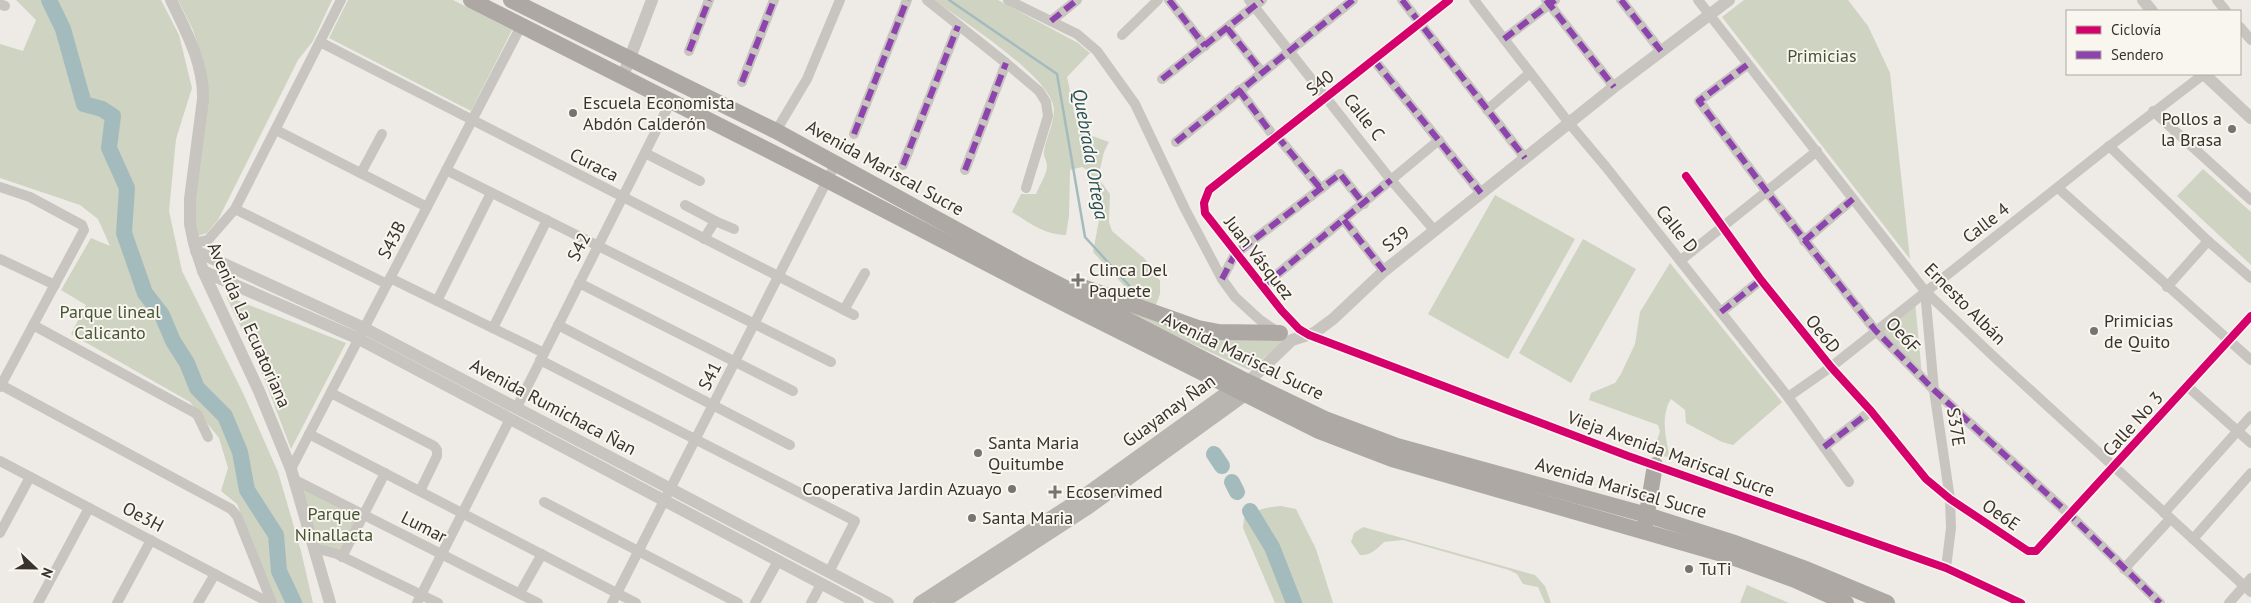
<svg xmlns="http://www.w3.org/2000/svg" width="2251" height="603" font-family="'PT Sans',sans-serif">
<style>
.green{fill:#ced3c2}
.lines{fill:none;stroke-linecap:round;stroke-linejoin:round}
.stream{stroke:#a4bbbd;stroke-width:2.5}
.river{stroke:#a4bbbd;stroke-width:16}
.minor{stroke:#c8c4bf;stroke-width:10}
.tertiary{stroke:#c8c4bf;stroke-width:12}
.secondary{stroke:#b8b4af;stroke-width:14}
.primary{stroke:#ada8a4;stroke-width:16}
.quiet{stroke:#8e44ad;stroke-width:6;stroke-dasharray:12 6;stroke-linecap:butt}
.cycleway-casing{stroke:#f9f6ef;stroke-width:11}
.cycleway{stroke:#d6006c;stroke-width:8}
.poi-dot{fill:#78736e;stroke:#f9f6ef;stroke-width:2}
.labels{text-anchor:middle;stroke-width:4;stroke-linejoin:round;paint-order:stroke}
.park-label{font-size:18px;fill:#465433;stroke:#f9f6ef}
.street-label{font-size:18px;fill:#39322d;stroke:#f9f6ef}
.poi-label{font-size:18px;fill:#39322d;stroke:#f9f6ef;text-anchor:start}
.water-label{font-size:19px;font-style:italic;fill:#274f56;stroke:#f9f6ef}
</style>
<rect width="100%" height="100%" fill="#eeebe6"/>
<g class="green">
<path d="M16 0H161L179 35 192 88 176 139 169 211 182 271 243 393 278 472 301 551 313 603H276L237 504 221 491 228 468 219 438 190 402 71 334 86 305 61 290 91 238 110 246 98 219 80 205 0 178V44L23 51 36 20Z"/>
<path d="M178 0H332L313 41 298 60 218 220 207 233 198 236 194 222 205 66 193 30Z"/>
<path d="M348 0H453L512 30 471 111 329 38Z"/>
<path d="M935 0H998L1078 43 1090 53 1067 77C1072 97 1072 114 1081 132L1109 142 1104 152 1098 178 1110 194 1109 222 1112 231 1145 259 1160 281V294L1155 307 1131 297 1129 291 1093 252 1099 220 1096 201V185L1089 171 1082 167 1070 170 1069 216 1066 235C1045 235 1029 223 1012 212L1021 194H1036C1039 186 1047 174 1047 166 1047 160 1043 156 1044 151 1046 138 1054 123 1054 110 1053 77 961 21 935 0Z"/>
<path d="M1744 0H1848L1868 26 1890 73 1910 259 1722 17Z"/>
<path d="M2203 169 2251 212V265L2177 196Z"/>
<path d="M1495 195 1575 239 1508 359 1428 314Z"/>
<path d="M1583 239 1636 269 1571 383 1519 353Z"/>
<path d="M1670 263 1782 402 1733 445 1722 442 1686 423 1685 410 1671 399C1660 416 1666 439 1670 458L1653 453 1660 431 1658 425 1589 400 1591 393 1615 383 1621 374 1635 344 1640 312Z"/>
<path d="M226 296 346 343 291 449 259 365Z"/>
<path d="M1915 301 1922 376 1881 330Z"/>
<path d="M1116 309 1286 340 1249 370Z"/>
<path d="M301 485 361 515 341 554 319 544Z"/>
<path d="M1281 506 1296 509 1316 549 1333 603H1275L1243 528 1244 518C1256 510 1266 507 1281 506Z"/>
<path d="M1363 527 1535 575 1545 586 1551 603H1545L1538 587 1523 584 1517 574 1509 570 1403 540 1384 542C1377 549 1370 556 1360 555L1351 542 1354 533Z"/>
<path d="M1747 585 1789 603H1740Z"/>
</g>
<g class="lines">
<path class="stream" d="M949 0 1057 74 1085 237 1135 292"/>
<g class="river">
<path d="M49 0 63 29 84 104 102 109 113 116 109 148 127 188 124 233 145 293 162 315 173 341 187 363 197 388 225 416 240 452 247 490 276 535 279 571 294 603"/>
<path d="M1214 454 1222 466"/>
<path d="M1232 482 1237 492"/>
<path d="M1250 511 1272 547 1294 603"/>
</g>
<g class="minor">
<path d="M927 0 1006 63 1039 91 1046 102 1048 116 1026 188"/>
<path d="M1008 0 1077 34 1097 51 1135 104 1185 209 1222 279 1235 297 1260 320 1278 332"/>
<path d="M1169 0 1205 46"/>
<path d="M1249 0 1391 180 1435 231"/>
<path d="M1402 0 1525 158"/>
<path d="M1449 0 1209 190 1204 203 1205 213 1282 311 1299 329 1309 335 1628 456 1946 568 2021 603"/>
<path d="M1474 0 1569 123 1606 167 1788 397 1849 482"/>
<path d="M1546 0 1614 87"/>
<path d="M1621 0 1661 51"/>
<path d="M1698 0 1925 291 1992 355 2251 592"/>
<path d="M2217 0 2226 11"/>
<path d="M0 4 5 6"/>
<path d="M1051 21 1077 0"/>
<path d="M2240 27 2251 40"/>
<path d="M1227 28 1262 72"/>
<path d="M1122 35 1158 0"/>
<path d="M1504 39 1555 0"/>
<path d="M320 42 854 315"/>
<path d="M689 51 709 0"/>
<path d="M1374 60 1481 193"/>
<path d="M1747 65 1699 101 1767 192 1875 330 1934 390 2069 514 2160 603"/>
<path d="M1162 79 1262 0"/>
<path d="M742 82 774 0"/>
<path d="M1239 90 1275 138"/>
<path d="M1487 110 1530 73"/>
<path d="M2153 111 2251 200"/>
<path d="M276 130 427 207"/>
<path d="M776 131 807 79 840 0"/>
<path d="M854 134 907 0"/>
<path d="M1277 136 1321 189"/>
<path d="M1176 142 1353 0"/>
<path d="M2109 146 2208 241 2251 278"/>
<path d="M645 153 700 181"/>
<path d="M903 165 958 26"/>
<path d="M446 170 831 362"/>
<path d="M965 170 1006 63"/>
<path d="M361 173 382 134"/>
<path d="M1686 176 1761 280 1831 367 1871 411 1926 479 1950 499 2028 551H2036L2251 316"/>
<path d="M0 187 30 197 82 225 84 230 0 387"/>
<path d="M2058 188 2251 360"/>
<path d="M685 205 715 221 704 239"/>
<path d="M235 209 387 284"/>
<path d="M1344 220 1384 271"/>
<path d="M715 221 734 229"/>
<path d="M1804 241 1853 199"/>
<path d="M194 243 208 240 235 209 341 0"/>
<path d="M0 259 55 285"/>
<path d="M1681 260 1817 151"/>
<path d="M390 278 544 353"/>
<path d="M1222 279 1235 254 1340 174 1364 204"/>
<path d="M579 283 793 391"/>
<path d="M1262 287 1439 140"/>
<path d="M2167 287 2208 241"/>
<path d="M1925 291 1934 390 1950 499 1951 528 1946 568"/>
<path d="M437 301 491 193"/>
<path d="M844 310 865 273"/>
<path d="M1721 312 1761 280"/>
<path d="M33 325 197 414 208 437"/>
<path d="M558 325 790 445"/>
<path d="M493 328 547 220"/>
<path d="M540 360 855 521 829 572"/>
<path d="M1 385 231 509 237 516 272 603"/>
<path d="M2187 386 2251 443"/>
<path d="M331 393 434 446 437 450V456L420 491"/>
<path d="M1788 397 1831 367 2107 148 2204 74"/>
<path d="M517 407 671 101"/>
<path d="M309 434 636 603"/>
<path d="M1824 447 1871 411"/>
<path d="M0 461 270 603"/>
<path d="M291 469 521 26"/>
<path d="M295 480 538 603"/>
<path d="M544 502 738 603"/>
<path d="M2164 513 2251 416"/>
<path d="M0 533 30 477"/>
<path d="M2193 539 2251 473"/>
<path d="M315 548 337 554 438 603"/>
<path d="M342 557 385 473"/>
<path d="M2124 569 2170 519"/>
<path d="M520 593 542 554"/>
<path d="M38 603 89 508"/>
<path d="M117 603 151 540"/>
<path d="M198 603 215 574"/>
<path d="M417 603 510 419"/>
<path d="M612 603 836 163"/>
<path d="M755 603 778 561"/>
<path d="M811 603 821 584"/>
<path d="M2229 603 2251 578"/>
</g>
<g class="tertiary">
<path d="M171 0C186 31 204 64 203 99L190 199V224L194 243 203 271 259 391 291 469 330 603"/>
<path d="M2143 0 2152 11"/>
<path d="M2204 74 2251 118"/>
<path d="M623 76 652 0"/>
<path d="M196 251 364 328 888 603"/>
<path d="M203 271 359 339 858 603"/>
<path d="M1248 382 1292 340 1314 333 1333 319 1384 271 1614 87 1729 0"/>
</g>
<g class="secondary">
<path d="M920 603 1077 501 1234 388 1240 385"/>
<path d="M941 603 1086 509 1245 394 1247 385"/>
</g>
<g class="primary">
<path d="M471 0 827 180 1071 307 1319 431 1392 459 1729 556 1795 580 1846 603"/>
<path d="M511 0 776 131 1019 264 1248 382 1325 419 1397 446 1647 515 1732 542 1803 568 1887 603"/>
<path d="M1080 286 1198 328 1219 332 1280 333"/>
<path d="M1645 525 1655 465"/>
</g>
<g class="quiet">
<path d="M1169 0 1205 46"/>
<path d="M1402 0 1525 158"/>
<path d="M1546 0 1614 87"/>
<path d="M1621 0 1661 51"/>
<path d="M1051 21 1077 0"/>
<path d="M1227 28 1262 72"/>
<path d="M1504 39 1555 0"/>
<path d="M689 51 709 0"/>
<path d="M1374 60 1481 193"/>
<path d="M1747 65 1699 101 1767 192 1875 330 1934 390 2069 514 2160 603"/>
<path d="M1162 79 1262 0"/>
<path d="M742 82 774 0"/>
<path d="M1239 90 1275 138"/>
<path d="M854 134 907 0"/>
<path d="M1277 136 1321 189"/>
<path d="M1176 142 1353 0"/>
<path d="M903 165 958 26"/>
<path d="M965 170 1006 63"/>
<path d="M1344 220 1384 271"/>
<path d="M1804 241 1853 199"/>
<path d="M1222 279 1235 254 1340 174 1364 204"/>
<path d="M1262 287 1391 180"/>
<path d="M1721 312 1761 280"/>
<path d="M1824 447 1871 411"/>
</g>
<defs>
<g id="cycleway">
<path d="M1449 0 1209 190 1204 203 1205 213 1282 311 1299 329 1309 335 1628 456 1946 568 2021 603"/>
<path d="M1686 176 1761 280 1831 367 1871 411 1926 479 1950 499 2028 551H2036L2251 316"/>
</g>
</defs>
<use href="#cycleway" class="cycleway-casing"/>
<use href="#cycleway" class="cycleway"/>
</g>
<g class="poi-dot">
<circle cx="573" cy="113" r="5"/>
<circle cx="2232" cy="129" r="5"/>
<path d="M1075.5 272.5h5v5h5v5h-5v5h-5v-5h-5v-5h5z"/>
<circle cx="2094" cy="331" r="5"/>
<circle cx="978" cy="453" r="5"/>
<circle cx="1012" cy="489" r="5"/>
<path d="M1052.5 484.5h5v5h5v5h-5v5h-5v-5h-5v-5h5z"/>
<circle cx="972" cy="518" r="5"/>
<circle cx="1689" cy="569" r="5"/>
</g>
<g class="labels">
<g class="park-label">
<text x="1822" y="62">Primicias</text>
<text x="110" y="318">Parque lineal<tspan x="110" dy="21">Calicanto</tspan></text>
<text x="334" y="520">Parque<tspan x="334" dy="21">Ninallacta</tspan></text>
</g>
<g class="street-label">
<text transform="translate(1320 83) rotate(-38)" y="6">S40</text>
<text transform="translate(1364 117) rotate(52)" y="6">Calle C</text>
<text transform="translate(594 165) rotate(27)" y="6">Curaca</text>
<text transform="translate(885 168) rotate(29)" y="6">Avenida Mariscal Sucre</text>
<text transform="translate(1986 223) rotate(-38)" y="6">Calle 4</text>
<text transform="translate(1677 229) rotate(51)" y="6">Calle D</text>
<text transform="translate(1396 239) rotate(-38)" y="6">S39</text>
<text transform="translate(392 240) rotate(-63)" y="6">S43B</text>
<text transform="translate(579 247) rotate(-63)" y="6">S42</text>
<text transform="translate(1259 258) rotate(52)" y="6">Juan Vásquez</text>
<text transform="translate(1965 304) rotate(45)" y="6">Ernesto Albán</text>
<text transform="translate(249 325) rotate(66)" y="6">Avenida La Ecuatoriana</text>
<text transform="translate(1823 334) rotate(51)" y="6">Oe6D</text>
<text transform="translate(1903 335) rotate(47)" y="6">Oe6F</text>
<text transform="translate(1243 356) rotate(26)" y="6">Avenida Mariscal Sucre</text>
<text transform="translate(710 376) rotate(-63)" y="6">S41</text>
<text transform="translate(553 407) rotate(28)" y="6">Avenida Rumichaca Ñan</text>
<text transform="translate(1169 411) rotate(-36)" y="6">Guayanay Ñan</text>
<text transform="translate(2133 424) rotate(-48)" y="6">Calle No 3</text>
<text transform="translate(1956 427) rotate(81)" y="6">S37E</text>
<text transform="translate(1671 454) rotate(20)" y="6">Vieja Avenida Mariscal Sucre</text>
<text transform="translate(1621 488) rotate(16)" y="6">Avenida Mariscal Sucre</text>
<text transform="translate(2001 515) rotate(34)" y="6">Oe6E</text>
<text transform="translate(143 517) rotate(28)" y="6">Oe3H</text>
<text transform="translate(424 527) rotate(27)" y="6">Lumar</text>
</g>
<g class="poi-label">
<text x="583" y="109">Escuela Economista<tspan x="583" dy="21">Abdón Calderón</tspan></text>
<text x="2222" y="125" text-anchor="end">Pollos a<tspan x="2222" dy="21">la Brasa</tspan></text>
<text x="1089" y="276">Clinca Del<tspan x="1089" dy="21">Paquete</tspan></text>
<text x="2104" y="327">Primicias<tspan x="2104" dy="21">de Quito</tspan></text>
<text x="988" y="449">Santa Maria<tspan x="988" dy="21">Quitumbe</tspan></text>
<text x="1002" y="495" text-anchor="end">Cooperativa Jardin Azuayo</text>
<text x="1066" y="498">Ecoservimed</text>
<text x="982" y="524">Santa Maria</text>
<text x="1699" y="575">TuTi</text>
</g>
<g class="water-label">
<text transform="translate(1091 154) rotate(80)" y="7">Quebrada Ortega</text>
</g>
</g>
<rect x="2066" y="10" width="175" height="65" fill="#f9f6ef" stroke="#aca8a1"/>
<rect x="2076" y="26" width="25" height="8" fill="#d6006c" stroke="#aca8a1"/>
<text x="2111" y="35" font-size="15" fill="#39322d">Ciclovía</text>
<rect x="2076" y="51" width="25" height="8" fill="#8e44ad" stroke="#aca8a1"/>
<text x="2111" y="60" font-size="15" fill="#39322d">Sendero</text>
<g transform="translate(35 568) rotate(112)" stroke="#f9f6ef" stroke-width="4" paint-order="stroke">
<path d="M0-4L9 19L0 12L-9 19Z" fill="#39322d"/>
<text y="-8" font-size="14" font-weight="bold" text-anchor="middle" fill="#39322d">N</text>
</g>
</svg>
